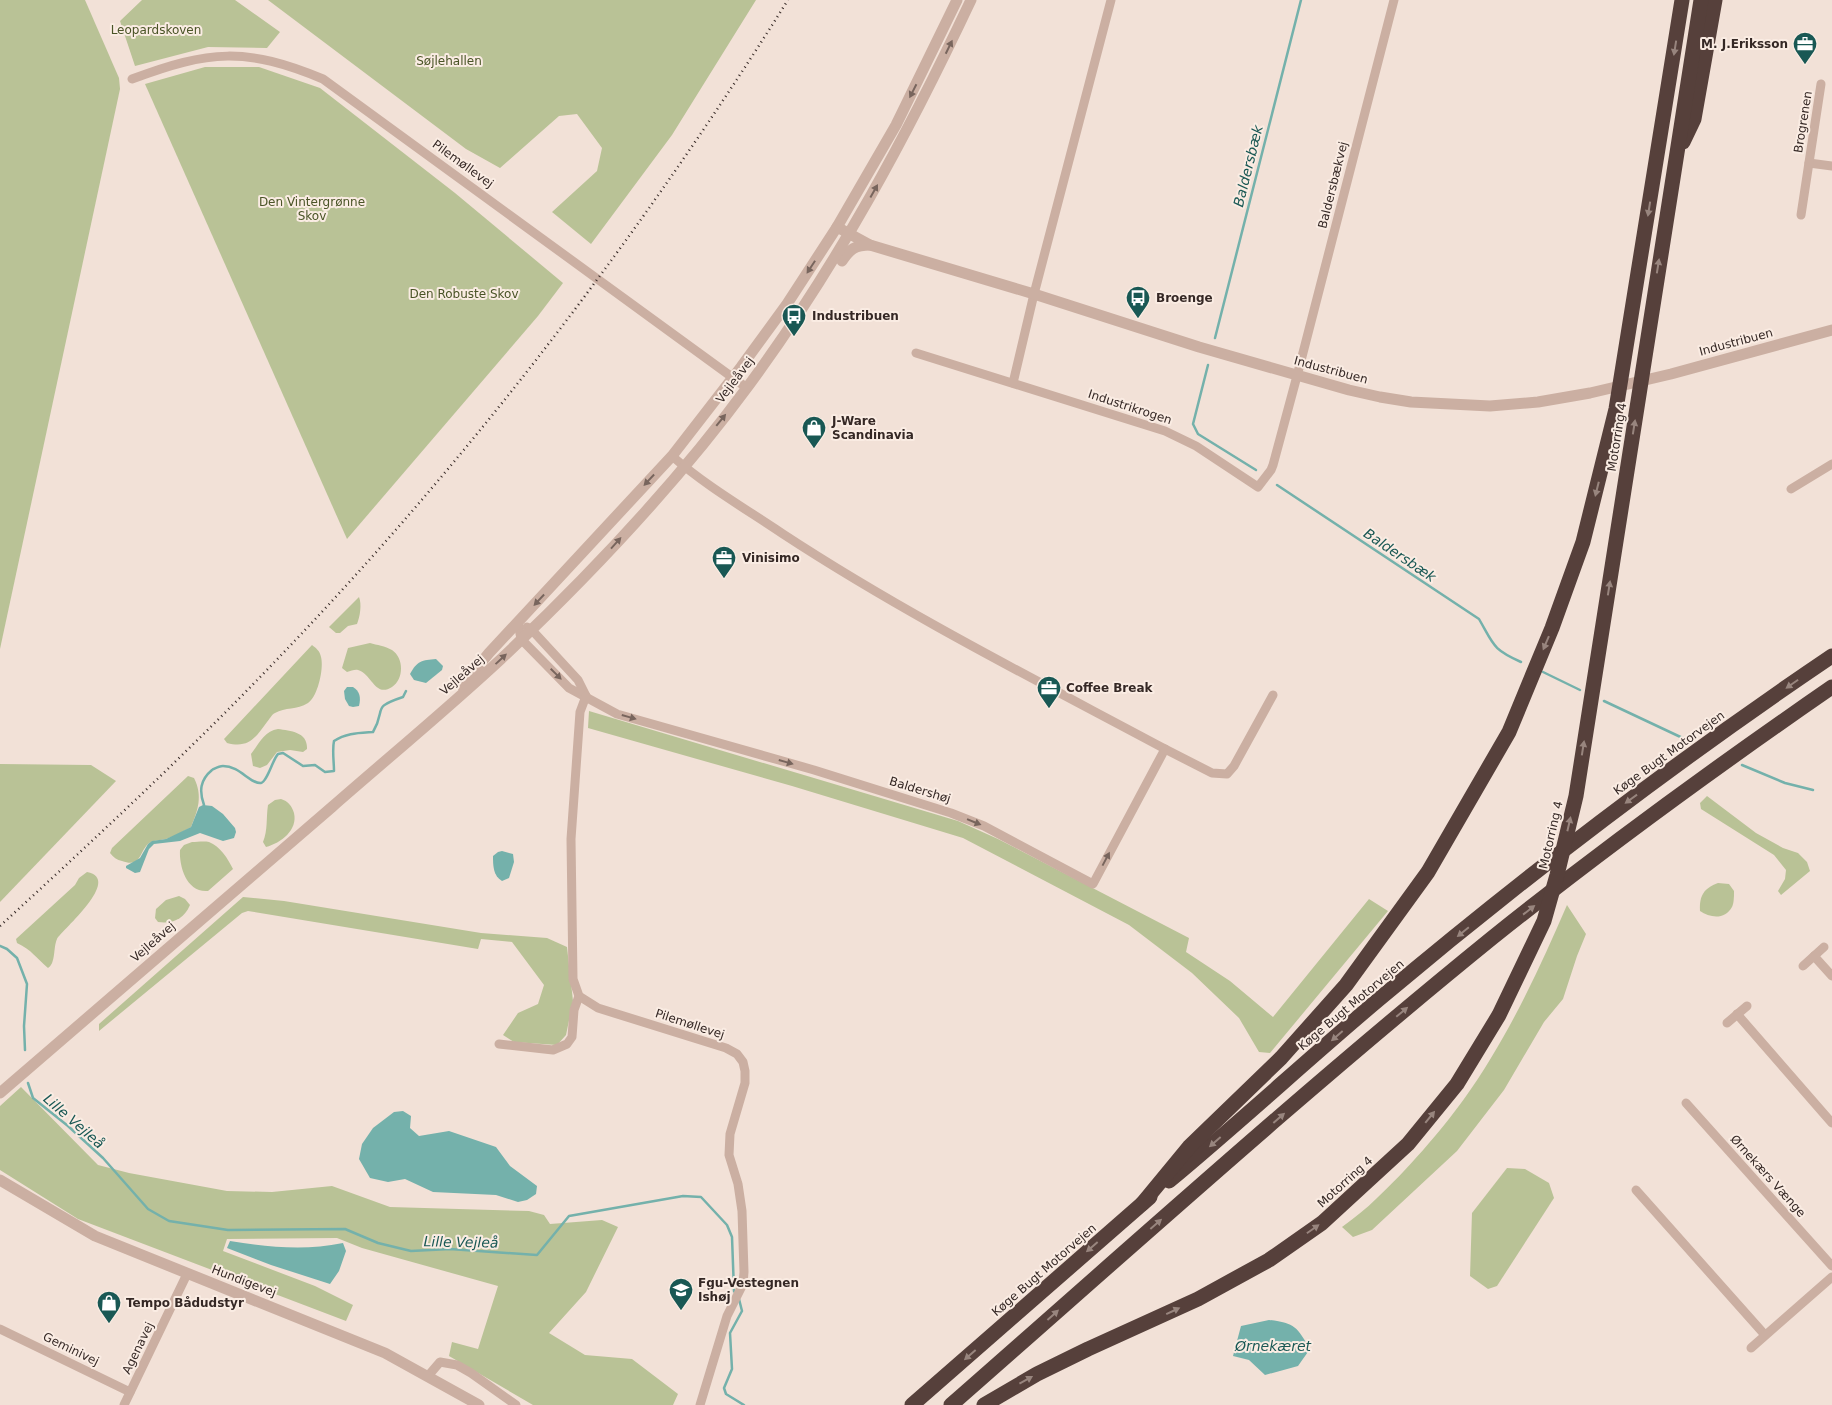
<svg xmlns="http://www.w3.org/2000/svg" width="1832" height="1405" font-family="'DejaVu Sans',sans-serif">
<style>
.green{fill:#b9c296}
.water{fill:#74b1ab}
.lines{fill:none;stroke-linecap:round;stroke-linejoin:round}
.stream{stroke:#74b1ab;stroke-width:2.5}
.minor{stroke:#cbafa2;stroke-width:9}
.tertiary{stroke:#cbafa2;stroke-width:11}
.motorway{stroke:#56403b;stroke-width:15}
.rail{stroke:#352825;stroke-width:2.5;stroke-dasharray:1 4;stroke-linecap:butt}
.oneway{fill:#78655d}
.oneway2{fill:#98857e}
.labels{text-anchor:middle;stroke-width:4;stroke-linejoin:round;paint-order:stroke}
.park-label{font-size:12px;fill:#4a5427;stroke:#faece3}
.poi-label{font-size:12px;font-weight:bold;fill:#352825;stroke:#faece3;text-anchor:start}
.street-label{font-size:12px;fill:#352825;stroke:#faece3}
.water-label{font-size:14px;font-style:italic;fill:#195854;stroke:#faece3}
</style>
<rect width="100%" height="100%" fill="#f2e1d7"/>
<g class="green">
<path d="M0 0H85L119 78 120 89 0 649Z"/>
<path d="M142 0H235L280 32 267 48 208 47 135 66 120 21Z"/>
<path d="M268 0H756L672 135 591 244 552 212 597 171 602 148 577 114 559 116 500 168 466 149Z"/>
<path d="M205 67H259L320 88 455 193 563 283 538 316 347 539 145 84Z"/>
<path d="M359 597C362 604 360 617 357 624L348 626 340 633H336L329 627Z"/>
<path d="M370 643C377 645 385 646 392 650 404 658 404 679 392 687 375 698 372 674 358 670 355 669 351 671 347 672L342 668 348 648Z"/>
<path d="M312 645C316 648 320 651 321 657 324 668 318 696 308 703 297 710 285 707 275 713 271 715 270 719 267 722 256 737 249 749 227 743L224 739Z"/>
<path d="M589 711 958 821 998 839 1189 938 1186 952 1230 981 1273 1017 1369 899 1388 911 1270 1053 1259 1052 1239 1018 1192 973 1129 925 963 838 792 786 588 728Z"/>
<path d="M278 729C291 731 308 732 307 749L303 752 290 750 277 752 267 765 260 768 253 766 251 754C259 744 264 731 278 729Z"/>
<path d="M0 764 91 765 116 781 0 902Z"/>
<path d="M188 776 194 778C203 796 198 810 191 827 183 831 175 836 166 839 162 840 156 840 151 842 139 848 143 869 122 861 117 860 113 857 110 853L112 848Z"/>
<path d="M1707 796 1756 833 1783 848 1798 853 1807 862 1810 871 1781 895 1778 891 1785 879 1786 870 1774 855 1701 809 1700 803Z"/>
<path d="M281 799C288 801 292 806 294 813 298 830 281 843 266 847L263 842C268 830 266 818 268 805L275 800Z"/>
<path d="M192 842C197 842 204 841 209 842 220 846 228 859 233 869L208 891C187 893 179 867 180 850L184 845Z"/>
<path d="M87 872C123 879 62 930 57 939 53 948 56 963 48 968 36 958 32 950 17 943L16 939 75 885 79 878Z"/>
<path d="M1718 883 1729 884 1734 891C1734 896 1734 903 1732 907 1725 920 1710 918 1700 911 1699 896 1704 888 1718 883Z"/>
<path d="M179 896 185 899 190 905C184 919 173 924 158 922L155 918 156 909 166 900Z"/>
<path d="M243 897 284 901 481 933 547 938 567 947 573 1001 566 1035 557 1045 514 1042 503 1035 518 1013 538 1004 544 985 512 942 481 939 478 949 248 911 242 913 99 1031V1024Z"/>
<path d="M1567 905 1586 934 1577 956 1563 999 1544 1022 1504 1090 1457 1151 1372 1230 1353 1237 1342 1227C1354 1218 1366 1209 1377 1198 1406 1171 1441 1131 1464 1099 1507 1039 1538 972 1567 905Z"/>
<path d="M21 1087 98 1165 129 1173 227 1191 272 1192 332 1186 390 1207 529 1211 544 1215 550 1224 602 1220 618 1227 586 1292 549 1333 585 1355 632 1359 678 1394 673 1405H533L449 1356 452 1342 478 1349 498 1286 362 1248 337 1238 227 1239 223 1251 315 1286 353 1305 346 1321 78 1219 0 1170V1106Z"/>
<path d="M1507 1168 1525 1169 1549 1183 1554 1198 1497 1286 1488 1289 1470 1276 1472 1213Z"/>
</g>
<g class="water">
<path d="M436 659 443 666 442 670 426 683 414 680 410 674C417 661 422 660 436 659Z"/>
<path d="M347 687H353C360 691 361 698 359 706L353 707 349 706 345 699 344 691Z"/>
<path d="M203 805 212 806 223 814 235 828 236 832 234 838 223 841 200 833 180 841 154 844 149 849 140 872 135 873 126 868V866L140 858 148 844 152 841 166 839 191 827 199 807Z"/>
<path d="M502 851 513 854 514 862 509 878 502 881C493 876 493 865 493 856L498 852Z"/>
<path d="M403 1111 411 1116 410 1128 419 1136 449 1131 496 1147 510 1166 537 1186 536 1194 527 1200 518 1202 496 1195 433 1192 405 1179 388 1182 370 1178 359 1159 362 1144 373 1128 394 1112Z"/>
<path d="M230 1241C269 1247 304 1251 343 1243L346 1251 339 1271 330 1284 271 1265 227 1248Z"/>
<path d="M1269 1320C1295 1323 1297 1327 1310 1349L1298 1366 1265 1375 1249 1360 1233 1356 1241 1326Z"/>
</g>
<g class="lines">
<g class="stream">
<path d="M1215 338 1301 0"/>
<path d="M1208 365 1193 424 1198 434 1256 470"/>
<path d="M1277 485 1479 619C1494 645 1492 649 1521 662"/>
<path d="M1543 672 1580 690"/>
<path d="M1604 701 1689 741"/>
<path d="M1742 765 1785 783 1813 790"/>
<path d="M204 805C199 791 200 780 212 770 216 768 219 766 223 766 240 766 250 784 261 783 267 782 273 759 278 754L283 753 303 766 315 765 325 772 334 771C334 762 332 750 334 741 346 733 359 733 373 732 387 708 370 708 403 697L406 691"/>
<path d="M0 946 7 949 17 958 27 984 24 1026 25 1050"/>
<path d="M28 1083 33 1098 68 1126 103 1158 148 1209 169 1221 228 1230 345 1229 378 1243 411 1251 450 1249 537 1255 569 1216 683 1196 701 1197 727 1225 732 1237 734 1291 736 1294"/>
<path d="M739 1299 742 1311 730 1333 732 1369 724 1388 726 1394 744 1405"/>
</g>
<g class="minor">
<path d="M132 79C209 50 246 47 323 79L747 388"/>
<path d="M1809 163 1832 166"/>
<path d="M1801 215 1821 84"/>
<path d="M916 353 1165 431 1196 446 1258 487 1271 470 1273 465 1297 376 1394 0"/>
<path d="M1013 383 1034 294 1111 0"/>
<path d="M1791 489 1832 464"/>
<path d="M518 623 521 639 569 688 617 714 814 770 951 813 984 826 1093 884 1165 749C1036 680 905 614 783 534 746 509 706 486 672 456"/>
<path d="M527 627 531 629 578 680 586 696"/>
<path d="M586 696 580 712 571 839 573 979 579 996 598 1008 726 1048 737 1054 743 1062 745 1071V1083L730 1134 729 1155 738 1184 742 1211 744 1272 743 1284 727 1316 700 1405"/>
<path d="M1165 749 1212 773 1227 774 1234 766 1273 695"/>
<path d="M1814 956 1832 976"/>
<path d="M1803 966 1824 947"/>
<path d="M1737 1014 1832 1123"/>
<path d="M1727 1023 1747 1006"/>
<path d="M499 1044 553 1050 567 1044 572 1037 574 1010 579 996"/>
<path d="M1686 1103 1832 1266"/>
<path d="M1636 1190 1765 1335"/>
<path d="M0 1329 130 1392"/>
<path d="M1751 1348 1832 1277"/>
<path d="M428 1376 440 1362 457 1365 471 1373 516 1405"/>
<path d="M124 1405 187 1274"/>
</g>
<g class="tertiary">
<path d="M837 227 870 245 1034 294 1199 347 1349 390 1380 397 1411 402 1490 406 1538 402 1590 393 1671 374 1832 330"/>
<path d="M842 261C850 249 855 245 870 245"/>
<path d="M462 686 489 653 672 456 741 367 787 304 837 227 896 125 957 0"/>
<path d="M0 1093C111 998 221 902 332 807 388 758 445 711 500 660 588 577 677 483 749 385 838 264 907 136 971 0"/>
<path d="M0 1180 95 1236 385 1353 479 1405"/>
</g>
<g class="motorway">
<path d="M1683 142 1694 119 1715 0"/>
<path d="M1169 1181C1240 1122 1308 1059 1378 1000 1523 878 1675 762 1832 656"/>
<path d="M1142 1204 1189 1147 1281 1058 1346 985 1428 872 1509 732 1552 628 1583 542 1616 409 1682 0"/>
<path d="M912 1405 1150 1197"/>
<path d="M951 1405C1130 1248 1307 1088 1492 938 1602 850 1716 767 1832 687"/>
<path d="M984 1405 1037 1374 1088 1349 1198 1299 1269 1260 1322 1223 1408 1144 1457 1084 1499 1015 1544 921 1557 875 1576 796 1701 0"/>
</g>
<path class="rail" d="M0 926C98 836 195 746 287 649 476 451 642 232 788 0"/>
</g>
<defs><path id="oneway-solid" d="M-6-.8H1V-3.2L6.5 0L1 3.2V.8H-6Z" transform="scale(1.25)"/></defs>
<g class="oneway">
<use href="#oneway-solid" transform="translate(949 47) rotate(-64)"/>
<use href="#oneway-solid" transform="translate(913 91) rotate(117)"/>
<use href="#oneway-solid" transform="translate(874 191) rotate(-61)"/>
<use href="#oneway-solid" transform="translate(811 267) rotate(123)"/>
<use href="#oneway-solid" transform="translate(721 420) rotate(-51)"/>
<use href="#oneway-solid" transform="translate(649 480) rotate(133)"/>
<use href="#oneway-solid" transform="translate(616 543) rotate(-48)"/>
<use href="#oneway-solid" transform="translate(539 600) rotate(133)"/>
<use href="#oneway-solid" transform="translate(501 659) rotate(-43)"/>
<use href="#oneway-solid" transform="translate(556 674) rotate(45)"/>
<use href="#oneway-solid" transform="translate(629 717) rotate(16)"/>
<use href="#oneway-solid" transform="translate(786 762) rotate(16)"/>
<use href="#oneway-solid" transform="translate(974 822) rotate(22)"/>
<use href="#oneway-solid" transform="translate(1106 859) rotate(-62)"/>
</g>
<g class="oneway2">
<use href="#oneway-solid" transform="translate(1675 48) rotate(99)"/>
<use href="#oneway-solid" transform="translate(1649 209) rotate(99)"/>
<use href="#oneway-solid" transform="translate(1658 266) rotate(-81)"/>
<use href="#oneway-solid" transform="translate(1634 427) rotate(-81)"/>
<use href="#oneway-solid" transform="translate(1597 489) rotate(104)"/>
<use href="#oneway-solid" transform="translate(1609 588) rotate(-81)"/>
<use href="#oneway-solid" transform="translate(1546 643) rotate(113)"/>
<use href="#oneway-solid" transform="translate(1792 684) rotate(145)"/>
<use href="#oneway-solid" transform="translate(1583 748) rotate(-81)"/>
<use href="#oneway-solid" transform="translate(1631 799) rotate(144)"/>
<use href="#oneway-solid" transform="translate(1569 824) rotate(-77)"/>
<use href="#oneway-solid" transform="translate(1529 910) rotate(-38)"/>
<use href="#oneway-solid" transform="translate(1463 932) rotate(141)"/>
<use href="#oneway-solid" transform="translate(1402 1012) rotate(-40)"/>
<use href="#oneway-solid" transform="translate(1337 1036) rotate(139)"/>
<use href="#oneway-solid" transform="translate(1430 1117) rotate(-51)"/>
<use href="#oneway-solid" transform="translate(1279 1118) rotate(-41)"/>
<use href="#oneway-solid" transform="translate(1215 1142) rotate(139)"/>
<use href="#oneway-solid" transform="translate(1156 1224) rotate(-41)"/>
<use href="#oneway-solid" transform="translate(1313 1229) rotate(-35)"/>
<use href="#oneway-solid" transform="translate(1092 1247) rotate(139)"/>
<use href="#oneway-solid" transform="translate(1173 1311) rotate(-25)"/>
<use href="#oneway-solid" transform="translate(1053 1315) rotate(-42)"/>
<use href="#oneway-solid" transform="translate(970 1355) rotate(139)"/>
<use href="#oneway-solid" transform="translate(1026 1380) rotate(-29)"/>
</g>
<defs>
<symbol id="office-pin" viewBox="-11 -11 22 30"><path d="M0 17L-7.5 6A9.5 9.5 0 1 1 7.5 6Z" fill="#195854" stroke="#faece3"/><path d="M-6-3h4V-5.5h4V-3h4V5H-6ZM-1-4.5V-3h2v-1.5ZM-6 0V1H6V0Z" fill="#fff"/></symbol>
<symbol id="bus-pin" viewBox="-11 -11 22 30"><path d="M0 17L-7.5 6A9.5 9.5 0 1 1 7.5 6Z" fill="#195854" stroke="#faece3"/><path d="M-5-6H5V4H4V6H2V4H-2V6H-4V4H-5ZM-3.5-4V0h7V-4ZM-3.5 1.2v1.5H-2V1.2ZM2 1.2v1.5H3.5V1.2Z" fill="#fff"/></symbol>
<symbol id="shop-pin" viewBox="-11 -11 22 30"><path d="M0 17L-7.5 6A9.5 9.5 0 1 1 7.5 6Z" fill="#195854" stroke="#faece3"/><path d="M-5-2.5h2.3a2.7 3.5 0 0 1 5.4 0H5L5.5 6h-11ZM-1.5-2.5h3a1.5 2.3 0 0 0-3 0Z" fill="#fff"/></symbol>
<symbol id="school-pin" viewBox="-11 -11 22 30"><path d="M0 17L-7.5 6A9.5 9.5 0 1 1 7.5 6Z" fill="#195854" stroke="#faece3"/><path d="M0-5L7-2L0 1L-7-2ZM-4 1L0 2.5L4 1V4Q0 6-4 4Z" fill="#fff"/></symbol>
</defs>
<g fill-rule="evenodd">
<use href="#office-pin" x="1791" y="30" width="28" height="38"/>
<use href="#bus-pin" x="1124" y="284" width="28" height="38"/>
<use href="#bus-pin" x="780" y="302" width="28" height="38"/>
<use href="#shop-pin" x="800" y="414" width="28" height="38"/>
<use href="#office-pin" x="710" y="544" width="28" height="38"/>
<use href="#office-pin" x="1035" y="674" width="28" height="38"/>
<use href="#school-pin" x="667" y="1276" width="28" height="38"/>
<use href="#shop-pin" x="95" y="1289" width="28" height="38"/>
</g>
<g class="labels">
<g class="park-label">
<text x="156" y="34">Leopardskoven</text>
<text x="449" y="65">Søjlehallen</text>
<text x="312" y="206">Den Vintergrønne<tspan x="312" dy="14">Skov</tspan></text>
<text x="464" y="298">Den Robuste Skov</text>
</g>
<g class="poi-label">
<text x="1788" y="48" text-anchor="end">M. J.Eriksson</text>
<text x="1156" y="302">Broenge</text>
<text x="812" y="320">Industribuen</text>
<text x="832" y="425">J-Ware<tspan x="832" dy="14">Scandinavia</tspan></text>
<text x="742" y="562">Vinisimo</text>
<text x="1066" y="692">Coffee Break</text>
<text x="698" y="1287">Fgu-Vestegnen<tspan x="698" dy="14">Ishøj</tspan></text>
<text x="126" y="1307">Tempo Bådudstyr</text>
</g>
<g class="street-label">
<text transform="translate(1803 122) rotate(-81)" y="4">Brogrenen</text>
<text transform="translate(463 164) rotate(36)" y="4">Pilemøllevej</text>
<text transform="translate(1333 185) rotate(-76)" y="4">Baldersbækvej</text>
<text transform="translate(1736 342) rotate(-15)" y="4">Industribuen</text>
<text transform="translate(1331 370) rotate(15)" y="4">Industribuen</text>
<text transform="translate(735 380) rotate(-53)" y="4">Vejleåvej</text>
<text transform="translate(1130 407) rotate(18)" y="4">Industrikrogen</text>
<text transform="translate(1617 437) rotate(-81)" y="4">Motorring 4</text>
<text transform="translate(462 675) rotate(-41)" y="4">Vejleåvej</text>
<text transform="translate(1669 753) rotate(-36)" y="4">Køge Bugt Motorvejen</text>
<text transform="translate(920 790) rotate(17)" y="4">Baldershøj</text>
<text transform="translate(1551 835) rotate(-77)" y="4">Motorring 4</text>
<text transform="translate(153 942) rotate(-41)" y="4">Vejleåvej</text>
<text transform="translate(1351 1005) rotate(-40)" y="4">Køge Bugt Motorvejen</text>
<text transform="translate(690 1024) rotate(18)" y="4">Pilemøllevej</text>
<text transform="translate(1768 1176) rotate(48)" y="4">Ørnekærs Vænge</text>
<text transform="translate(1345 1182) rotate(-42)" y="4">Motorring 4</text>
<text transform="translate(1044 1270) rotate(-41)" y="4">Køge Bugt Motorvejen</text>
<text transform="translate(244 1281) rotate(21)" y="4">Hundigevej</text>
<text transform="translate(138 1348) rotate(-64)" y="4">Agenavej</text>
<text transform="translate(71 1349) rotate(26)" y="4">Geminivej</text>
</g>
<g class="water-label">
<text transform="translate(1248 166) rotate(-76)" y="5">Baldersbæk</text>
<text transform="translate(1400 555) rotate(34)" y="5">Baldersbæk</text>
<text transform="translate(74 1121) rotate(41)" y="5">Lille Vejleå</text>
<text transform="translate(461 1242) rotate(1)" y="5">Lille Vejleå</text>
<text x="1273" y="1351">Ørnekæret</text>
</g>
</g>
</svg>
